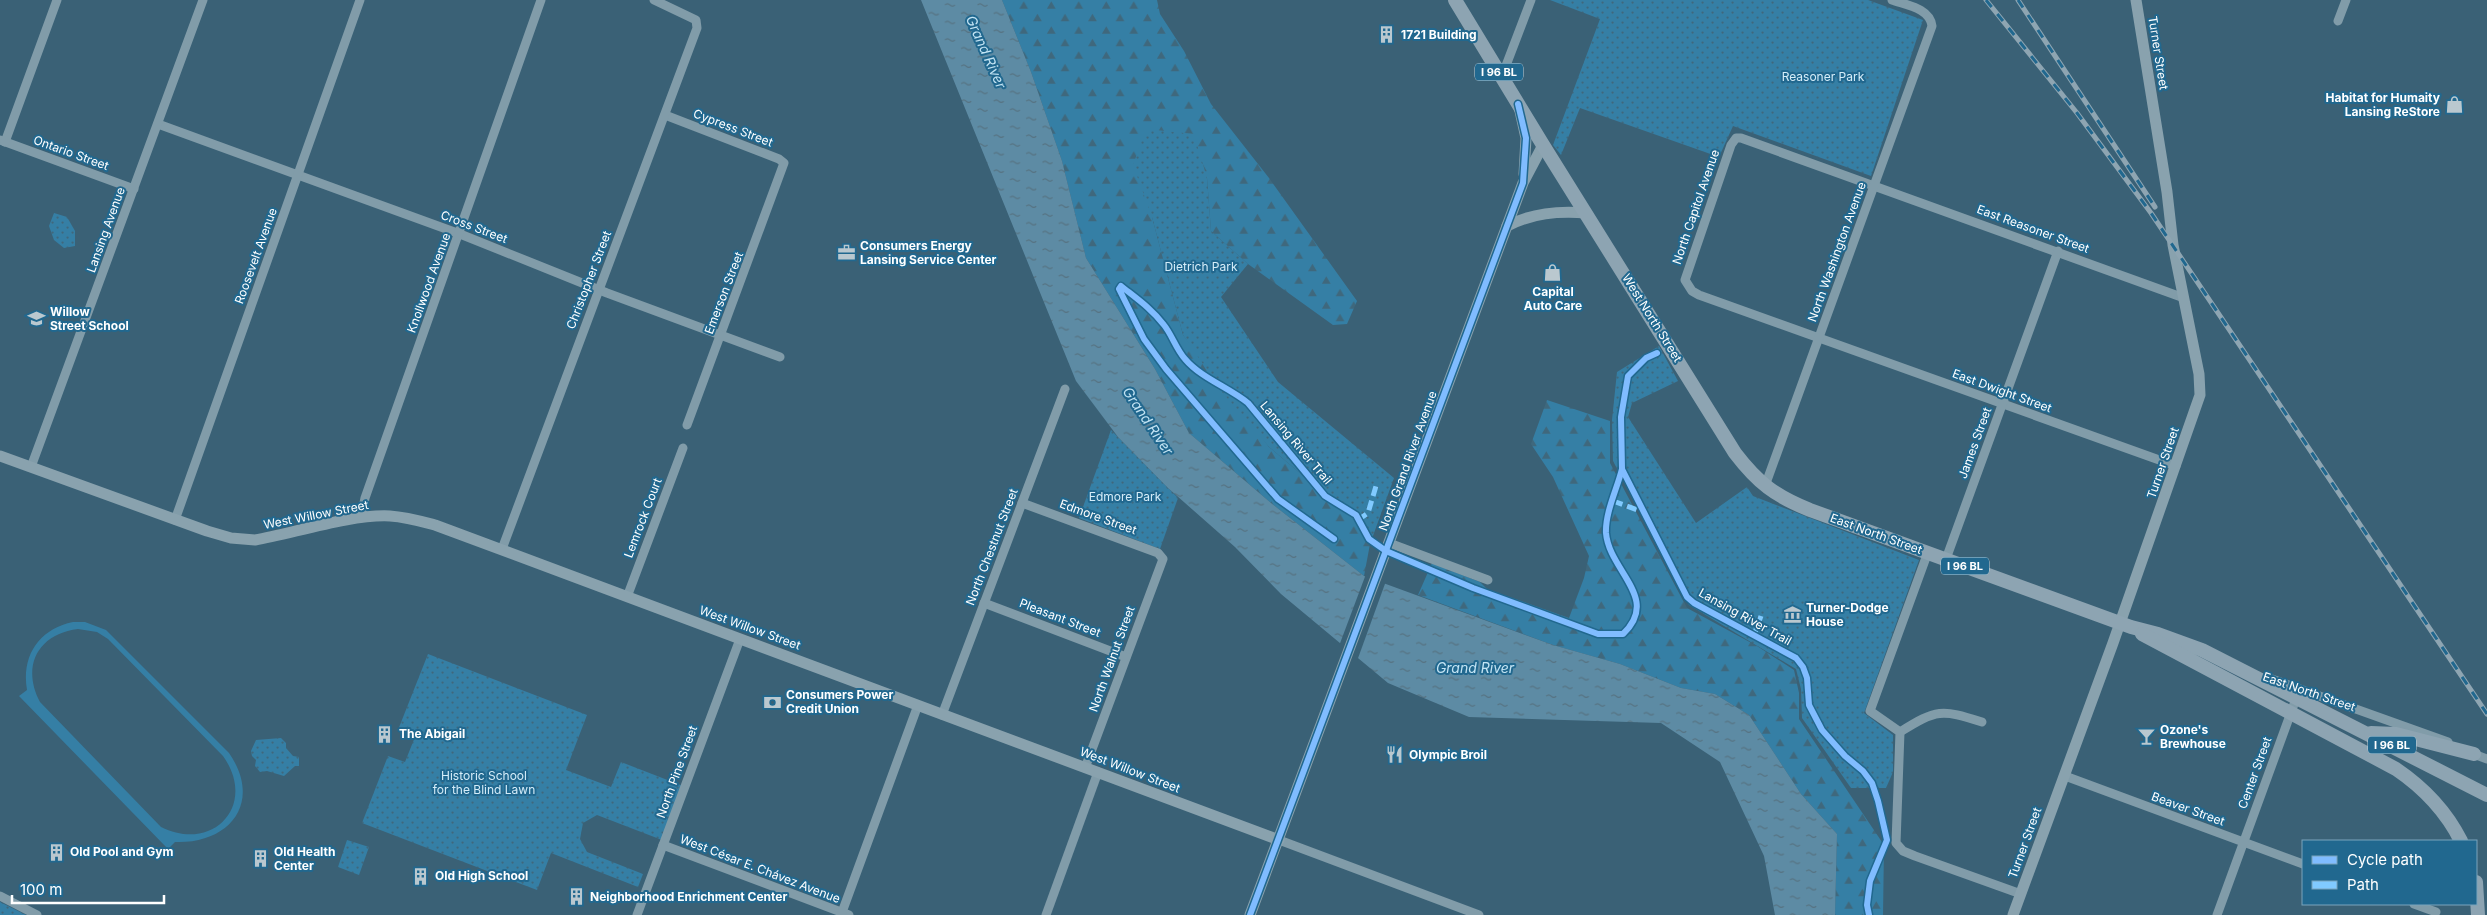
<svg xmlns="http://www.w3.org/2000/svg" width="2487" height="915" font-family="Inter,sans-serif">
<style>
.forest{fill:url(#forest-firs)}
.park{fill:url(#park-dots)}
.pitch{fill:#357fa5;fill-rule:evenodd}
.water{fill:url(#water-ripples)}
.pier{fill:#3a6176}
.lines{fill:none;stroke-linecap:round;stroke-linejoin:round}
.street{stroke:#819ca9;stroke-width:9}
.secondary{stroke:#89a2ae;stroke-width:11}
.primary{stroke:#8da4b2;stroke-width:14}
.rail-casing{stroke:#8ea5b2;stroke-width:5}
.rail{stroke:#21688f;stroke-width:3;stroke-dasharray:9;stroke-linecap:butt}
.quiet{stroke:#80caff;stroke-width:5;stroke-dasharray:10 5;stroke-linecap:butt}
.cycleway-casing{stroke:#21688f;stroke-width:9}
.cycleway{stroke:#80bcff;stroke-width:6}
.labels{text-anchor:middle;stroke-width:4;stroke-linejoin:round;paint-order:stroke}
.shield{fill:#21688f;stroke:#bcd2dd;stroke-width:1}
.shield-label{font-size:11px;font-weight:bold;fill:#fff}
.poi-label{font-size:12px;font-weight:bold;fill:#fff;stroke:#21688f;text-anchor:start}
.street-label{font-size:12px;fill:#fff;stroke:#21688f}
.park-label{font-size:12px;fill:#d5edf9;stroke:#21688f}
.water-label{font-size:14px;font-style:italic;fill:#c3e4f4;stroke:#21688f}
</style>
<defs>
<pattern id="forest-firs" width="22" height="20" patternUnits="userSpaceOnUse" patternTransform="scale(1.25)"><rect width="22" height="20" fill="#357fa5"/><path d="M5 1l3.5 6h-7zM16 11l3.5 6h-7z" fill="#3f687d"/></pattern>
<pattern id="park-dots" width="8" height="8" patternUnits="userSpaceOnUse" patternTransform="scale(1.25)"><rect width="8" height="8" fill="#357fa5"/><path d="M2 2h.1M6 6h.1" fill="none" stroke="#3f687d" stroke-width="1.8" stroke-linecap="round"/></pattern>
<pattern id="water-ripples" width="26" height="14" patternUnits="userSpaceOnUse" patternTransform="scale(1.25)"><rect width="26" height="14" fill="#5d8ba4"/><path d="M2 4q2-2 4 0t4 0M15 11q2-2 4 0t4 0" fill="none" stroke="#567281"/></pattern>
</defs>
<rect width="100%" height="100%" fill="#3a6176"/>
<g class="forest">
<path d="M1002 0H1157L1160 14 1184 51 1211 104 1269 178 1357 301 1347 324 1333 325 1248 264 1211 231 1207 178 1152 217 1183 335 1269 447 1353 518 1370 544 1364 576 1271 503 1189 433 1155 369 1086 258 1062 161 1031 72Z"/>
<path d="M1547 400 1610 421V463L1687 608 1757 646 1794 670 1799 693V719L1884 845 1883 915H1835L1837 834 1801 794 1749 715 1715 694 1681 688 1620 664 1553 645 1418 595 1432 563 1480 582 1487 589 1569 618 1584 578 1589 556 1553 477 1531 444Z"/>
</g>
<g class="park">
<path d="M1550 0H1868L1923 20 1871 176 1733 126 1719 157 1580 108 1561 155 1553 145 1600 19Z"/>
<path d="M1146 129 1194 134 1207 178 1211 231 1248 264 1221 297 1278 382 1394 478 1370 544 1353 518 1269 447 1222 392 1183 335 1152 217 1133 165Z"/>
<path d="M54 213 67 217 75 231V246L64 248 54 240 49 226Z"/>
<path d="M1659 346 1678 381 1632 403 1628 417 1696 523 1747 487 1753 496 1919 560 1864 713 1893 735V772L1886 788H1851L1802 718 1801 689 1796 669 1689 605 1613 461 1612 420 1617 372Z"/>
<path d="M1111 430 1178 498 1160 549 1079 518Z"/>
<path d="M428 654 587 715 566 770 611 787 621 762 683 786 662 840 597 815 583 823 580 839 587 852 643 874 638 887 551 853 537 890 362 823 388 756 405 762 415 737 398 730Z"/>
<path d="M281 738 286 743V748L293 756 299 757V766H295L284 776 267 771 260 772 255 766 256 760 252 756 251 751 256 740Z"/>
<path d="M347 840 369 847 359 875 338 867Z"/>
<path d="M0 902 26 915H0Z"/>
</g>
<path class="pitch" d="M73 622H85L106 630 229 753C263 802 230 844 175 842L168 849 19 696 27 690C21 656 39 629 73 622ZM78 629 97 632 108 639 223 756C258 805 213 853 161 827L40 702C21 666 38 634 78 629Z"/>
<path class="water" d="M921 0H1002L1031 72 1062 161 1086 258 1155 369 1189 433 1271 503 1364 576 1553 645 1620 664 1681 688 1715 694 1749 715 1801 794 1837 834 1835 915H1775L1764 856 1720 762 1661 723 1469 717 1388 683 1281 594 1235 547 1168 488 1118 437 1076 381Z"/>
<path class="pier" d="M1366 574 1386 581 1357 661 1339 646Z"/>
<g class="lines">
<g class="street">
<path d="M2338 21 2346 0"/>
<path d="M1502 76 1531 0"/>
<path d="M665 115 779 159 784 163 687 425"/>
<path d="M158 124 460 234 607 293 780 357"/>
<path d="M0 140 134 189"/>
<path d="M5 142 57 0"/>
<path d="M2176 466 1699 295 1692 291 1685 280 1731 145 1736 138H1741L2184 298"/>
<path d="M31 467 203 0"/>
<path d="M1765 486 1932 26C1930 8 1906 5 1892 0"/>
<path d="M1022 503 1158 553 1163 559 1085 768"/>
<path d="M361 518 365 498 541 0"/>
<path d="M175 520 360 0"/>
<path d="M1389 543 1488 580"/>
<path d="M502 549 697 28 696 20 654 0"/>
<path d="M1928 552 1870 711 1900 732 1896 843 1903 851 1915 856 2021 894"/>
<path d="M1946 559 2058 251"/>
<path d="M627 597 683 448"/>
<path d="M984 603 1126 657"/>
<path d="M2269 678 2448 742"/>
<path d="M942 715 1065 389"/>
<path d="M1900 732C1937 709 1941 709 1982 722"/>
<path d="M2471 753 2487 759"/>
<path d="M2065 776 2303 864"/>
<path d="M1279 840 1479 915"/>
<path d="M663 845 849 915"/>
<path d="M0 896 37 915"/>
<path d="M2414 904 2436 912"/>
<path d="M637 915 740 639"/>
<path d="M841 915 918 705"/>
<path d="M1046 915 1098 772"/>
<path d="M2217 915 2297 696"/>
</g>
<g class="secondary">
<path d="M1520 111 1526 138 1524 174"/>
<path d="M1507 226C1532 213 1558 211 1586 213"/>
<path d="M0 456 207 531 231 538 255 540C294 533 352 514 390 516 406 517 420 521 435 525L1279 840"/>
<path d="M1250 915 1523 183 1543 145"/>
<path d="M2013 915 2113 643 2200 395 2199 374 2173 245 2167 192 2136 0"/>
</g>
<g class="primary">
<path d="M1455 0 1543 145 1735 453C1758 483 1775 496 1810 510L2131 627 2158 634 2202 650 2487 795"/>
<path d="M2142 634 2396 769C2424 788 2446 811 2461 841"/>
<path d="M2371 733 2396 734 2474 754"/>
<path d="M2476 882 2478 915"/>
</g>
<defs>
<g id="rail">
<path d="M1986 0 2077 113 2151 213 2487 714"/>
<path d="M2018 0 2155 207"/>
</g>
</defs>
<use href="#rail" class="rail-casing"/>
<use href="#rail" class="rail"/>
<g class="quiet">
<path d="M1613 501 1643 512"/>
<path d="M1358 520 1368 513 1376 486"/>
<path d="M1754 635 1761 616"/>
</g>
<defs>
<g id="cycleway">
<path d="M1657 353 1646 358 1628 376 1621 417 1622 469 1687 597 1694 603 1796 658 1803 667 1807 678 1809 705 1822 730 1845 756 1863 771 1872 783 1878 801 1887 840 1870 881 1867 905 1869 915"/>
<path d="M1334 539 1278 499 1166 369 1144 339 1119 289 1121 286C1136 298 1152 309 1164 325 1172 335 1176 349 1185 359 1201 378 1228 387 1248 403L1325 496 1356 515 1369 539 1386 551 1473 588 1598 634H1623C1661 598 1609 571 1606 533 1605 513 1617 489 1622 469"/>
<path d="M1250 915 1523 183 1526 138 1518 104"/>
</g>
</defs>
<use href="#cycleway" class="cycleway-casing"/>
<use href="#cycleway" class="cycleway"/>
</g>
<defs>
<symbol id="building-bare" viewBox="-9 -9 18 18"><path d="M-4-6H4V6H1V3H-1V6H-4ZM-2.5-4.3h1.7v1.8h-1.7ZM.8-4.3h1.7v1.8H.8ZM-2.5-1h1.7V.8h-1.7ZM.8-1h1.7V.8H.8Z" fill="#bac8cf" stroke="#21688f" stroke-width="2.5" paint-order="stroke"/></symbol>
<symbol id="shop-bare" viewBox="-9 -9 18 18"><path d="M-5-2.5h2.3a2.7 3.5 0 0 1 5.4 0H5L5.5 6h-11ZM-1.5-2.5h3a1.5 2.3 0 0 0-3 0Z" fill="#bac8cf" stroke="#21688f" stroke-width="2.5" paint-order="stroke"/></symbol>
<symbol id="office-bare" viewBox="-9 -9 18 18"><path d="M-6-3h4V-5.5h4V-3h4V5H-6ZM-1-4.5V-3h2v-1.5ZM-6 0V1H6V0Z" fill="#bac8cf" stroke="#21688f" stroke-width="2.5" paint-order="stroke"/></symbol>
<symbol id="school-bare" viewBox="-9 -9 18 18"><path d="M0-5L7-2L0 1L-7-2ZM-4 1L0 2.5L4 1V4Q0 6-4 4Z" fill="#bac8cf" stroke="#21688f" stroke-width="2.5" paint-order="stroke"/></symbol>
<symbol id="museum-bare" viewBox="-9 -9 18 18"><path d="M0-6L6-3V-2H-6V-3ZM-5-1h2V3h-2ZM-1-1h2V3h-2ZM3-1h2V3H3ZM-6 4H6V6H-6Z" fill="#bac8cf" stroke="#21688f" stroke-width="2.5" paint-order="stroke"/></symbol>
<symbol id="bank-bare" viewBox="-9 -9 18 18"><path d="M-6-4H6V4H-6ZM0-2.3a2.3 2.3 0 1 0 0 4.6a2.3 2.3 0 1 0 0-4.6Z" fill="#bac8cf" stroke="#21688f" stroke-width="2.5" paint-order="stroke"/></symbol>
<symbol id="bar-bare" viewBox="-9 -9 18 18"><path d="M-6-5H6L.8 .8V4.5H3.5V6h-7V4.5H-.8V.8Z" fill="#bac8cf" stroke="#21688f" stroke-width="2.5" paint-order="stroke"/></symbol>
<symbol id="restaurant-bare" viewBox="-9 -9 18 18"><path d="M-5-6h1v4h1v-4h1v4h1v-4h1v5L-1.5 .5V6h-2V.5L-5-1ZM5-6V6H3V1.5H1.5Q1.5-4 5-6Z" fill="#bac8cf" stroke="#21688f" stroke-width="2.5" paint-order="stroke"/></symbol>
</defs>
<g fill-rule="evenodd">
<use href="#building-bare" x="1374" y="22" width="25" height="25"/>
<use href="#shop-bare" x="2442" y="92" width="25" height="25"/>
<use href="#office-bare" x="834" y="240" width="25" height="25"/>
<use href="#shop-bare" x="1540" y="260" width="25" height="25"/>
<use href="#school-bare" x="24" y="306" width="25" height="25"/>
<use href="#museum-bare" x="1780" y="602" width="25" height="25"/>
<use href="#bank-bare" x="760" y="690" width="25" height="25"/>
<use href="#building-bare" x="372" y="722" width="25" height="25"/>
<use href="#bar-bare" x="2134" y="724" width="25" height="25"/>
<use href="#restaurant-bare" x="1382" y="742" width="25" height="25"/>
<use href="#building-bare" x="44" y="840" width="25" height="25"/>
<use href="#building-bare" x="248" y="846" width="25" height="25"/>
<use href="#building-bare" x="408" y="864" width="25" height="25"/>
<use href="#building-bare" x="564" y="884" width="25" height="25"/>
</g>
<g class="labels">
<g class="shield">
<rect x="1475" y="63.5" width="48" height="17" rx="4"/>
<rect x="1941" y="557.5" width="48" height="17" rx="4"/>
<rect x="2368" y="736.5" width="48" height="17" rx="4"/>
</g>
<g class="shield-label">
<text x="1499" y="76">I 96 BL</text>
<text x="1965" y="570">I 96 BL</text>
<text x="2392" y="749">I 96 BL</text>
</g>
<g class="poi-label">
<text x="1401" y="39">1721 Building</text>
<text x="2440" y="102" text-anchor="end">Habitat for Humaity<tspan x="2440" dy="14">Lansing ReStore</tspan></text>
<text x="860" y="250">Consumers Energy<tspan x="860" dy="14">Lansing Service Center</tspan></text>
<text x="1553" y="296" text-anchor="middle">Capital<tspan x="1553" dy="14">Auto Care</tspan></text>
<text x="50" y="316">Willow<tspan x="50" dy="14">Street School</tspan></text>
<text x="1806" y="612">Turner-Dodge<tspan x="1806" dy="14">House</tspan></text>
<text x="786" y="699">Consumers Power<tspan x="786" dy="14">Credit Union</tspan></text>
<text x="2160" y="734">Ozone's<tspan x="2160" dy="14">Brewhouse</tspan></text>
<text x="399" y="738">The Abigail</text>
<text x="1409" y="759">Olympic Broil</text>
<text x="70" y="856">Old Pool and Gym</text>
<text x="274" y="856">Old Health<tspan x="274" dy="14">Center</tspan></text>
<text x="435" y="880">Old High School</text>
<text x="590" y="901">Neighborhood Enrichment Center</text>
</g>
<g class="street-label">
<text transform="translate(2158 53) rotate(81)" y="4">Turner Street</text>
<text transform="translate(733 128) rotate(21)" y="4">Cypress Street</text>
<text transform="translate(71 153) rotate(20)" y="4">Ontario Street</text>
<text transform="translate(1696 207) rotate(-71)" y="4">North Capitol Avenue</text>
<text transform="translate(474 227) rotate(21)" y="4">Cross Street</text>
<text transform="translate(2033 229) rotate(20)" y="4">East Reasoner Street</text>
<text transform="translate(106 230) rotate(-70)" y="4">Lansing Avenue</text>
<text transform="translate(1837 252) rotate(-70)" y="4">North Washington Avenue</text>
<text transform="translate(256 256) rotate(-70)" y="4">Roosevelt Avenue</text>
<text transform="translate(589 280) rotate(-69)" y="4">Christopher Street</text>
<text transform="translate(429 283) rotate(-70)" y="4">Knollwood Avenue</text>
<text transform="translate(724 293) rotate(-69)" y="4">Emerson Street</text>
<text transform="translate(1652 318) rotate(58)" y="4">West North Street</text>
<text transform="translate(2002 391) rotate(20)" y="4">East Dwight Street</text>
<text transform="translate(1296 443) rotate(50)" y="4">Lansing River Trail</text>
<text transform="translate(1975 443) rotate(-70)" y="4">James Street</text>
<text transform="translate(1408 461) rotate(-70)" y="4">North Grand River Avenue</text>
<text transform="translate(2163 463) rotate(-71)" y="4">Turner Street</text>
<text transform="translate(316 515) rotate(-11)" y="4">West Willow Street</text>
<text transform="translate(1098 517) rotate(20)" y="4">Edmore Street</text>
<text transform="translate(643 518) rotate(-69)" y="4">Lemrock Court</text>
<text transform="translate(1876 534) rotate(20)" y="4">East North Street</text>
<text transform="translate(992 547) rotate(-69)" y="4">North Chestnut Street</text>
<text transform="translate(1745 617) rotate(29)" y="4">Lansing River Trail</text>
<text transform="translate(1060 618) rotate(21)" y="4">Pleasant Street</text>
<text transform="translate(750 628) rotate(20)" y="4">West Willow Street</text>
<text transform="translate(1112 659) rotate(-70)" y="4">North Walnut Street</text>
<text transform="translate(2309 692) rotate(19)" y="4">East North Street</text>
<text transform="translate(1130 770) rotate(21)" y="4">West Willow Street</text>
<text transform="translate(677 772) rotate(-70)" y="4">North Pine Street</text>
<text transform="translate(2255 773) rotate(-70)" y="4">Center Street</text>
<text transform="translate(2188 809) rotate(20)" y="4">Beaver Street</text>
<text transform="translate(2025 843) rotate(-70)" y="4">Turner Street</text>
<text transform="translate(760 869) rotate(21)" y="4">West César E. Chávez Avenue</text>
</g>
<g class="park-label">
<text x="1823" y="81">Reasoner Park</text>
<text x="1201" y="271">Dietrich Park</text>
<text x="1125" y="501">Edmore Park</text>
<text x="484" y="780">Historic School<tspan x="484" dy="14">for the Blind Lawn</tspan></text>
</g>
<g class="water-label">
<text transform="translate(986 52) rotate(66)" y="5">Grand River</text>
<text transform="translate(1148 421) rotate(56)" y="5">Grand River</text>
<text x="1475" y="673">Grand River</text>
</g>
</g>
<rect x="2302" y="840" width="175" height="65" fill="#21688f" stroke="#7aa4bc"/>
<rect x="2312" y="856" width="25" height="8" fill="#80bcff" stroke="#7aa4bc"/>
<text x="2347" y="865" font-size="15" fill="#ffffff">Cycle path</text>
<rect x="2312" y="881" width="25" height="8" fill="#80caff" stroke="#7aa4bc"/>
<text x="2347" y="890" font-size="15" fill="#ffffff">Path</text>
<path d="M12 895v8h152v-8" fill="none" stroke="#ffffff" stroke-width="2.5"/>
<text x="20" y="895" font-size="15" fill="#ffffff" stroke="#21688f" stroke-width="4" paint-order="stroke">100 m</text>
</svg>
